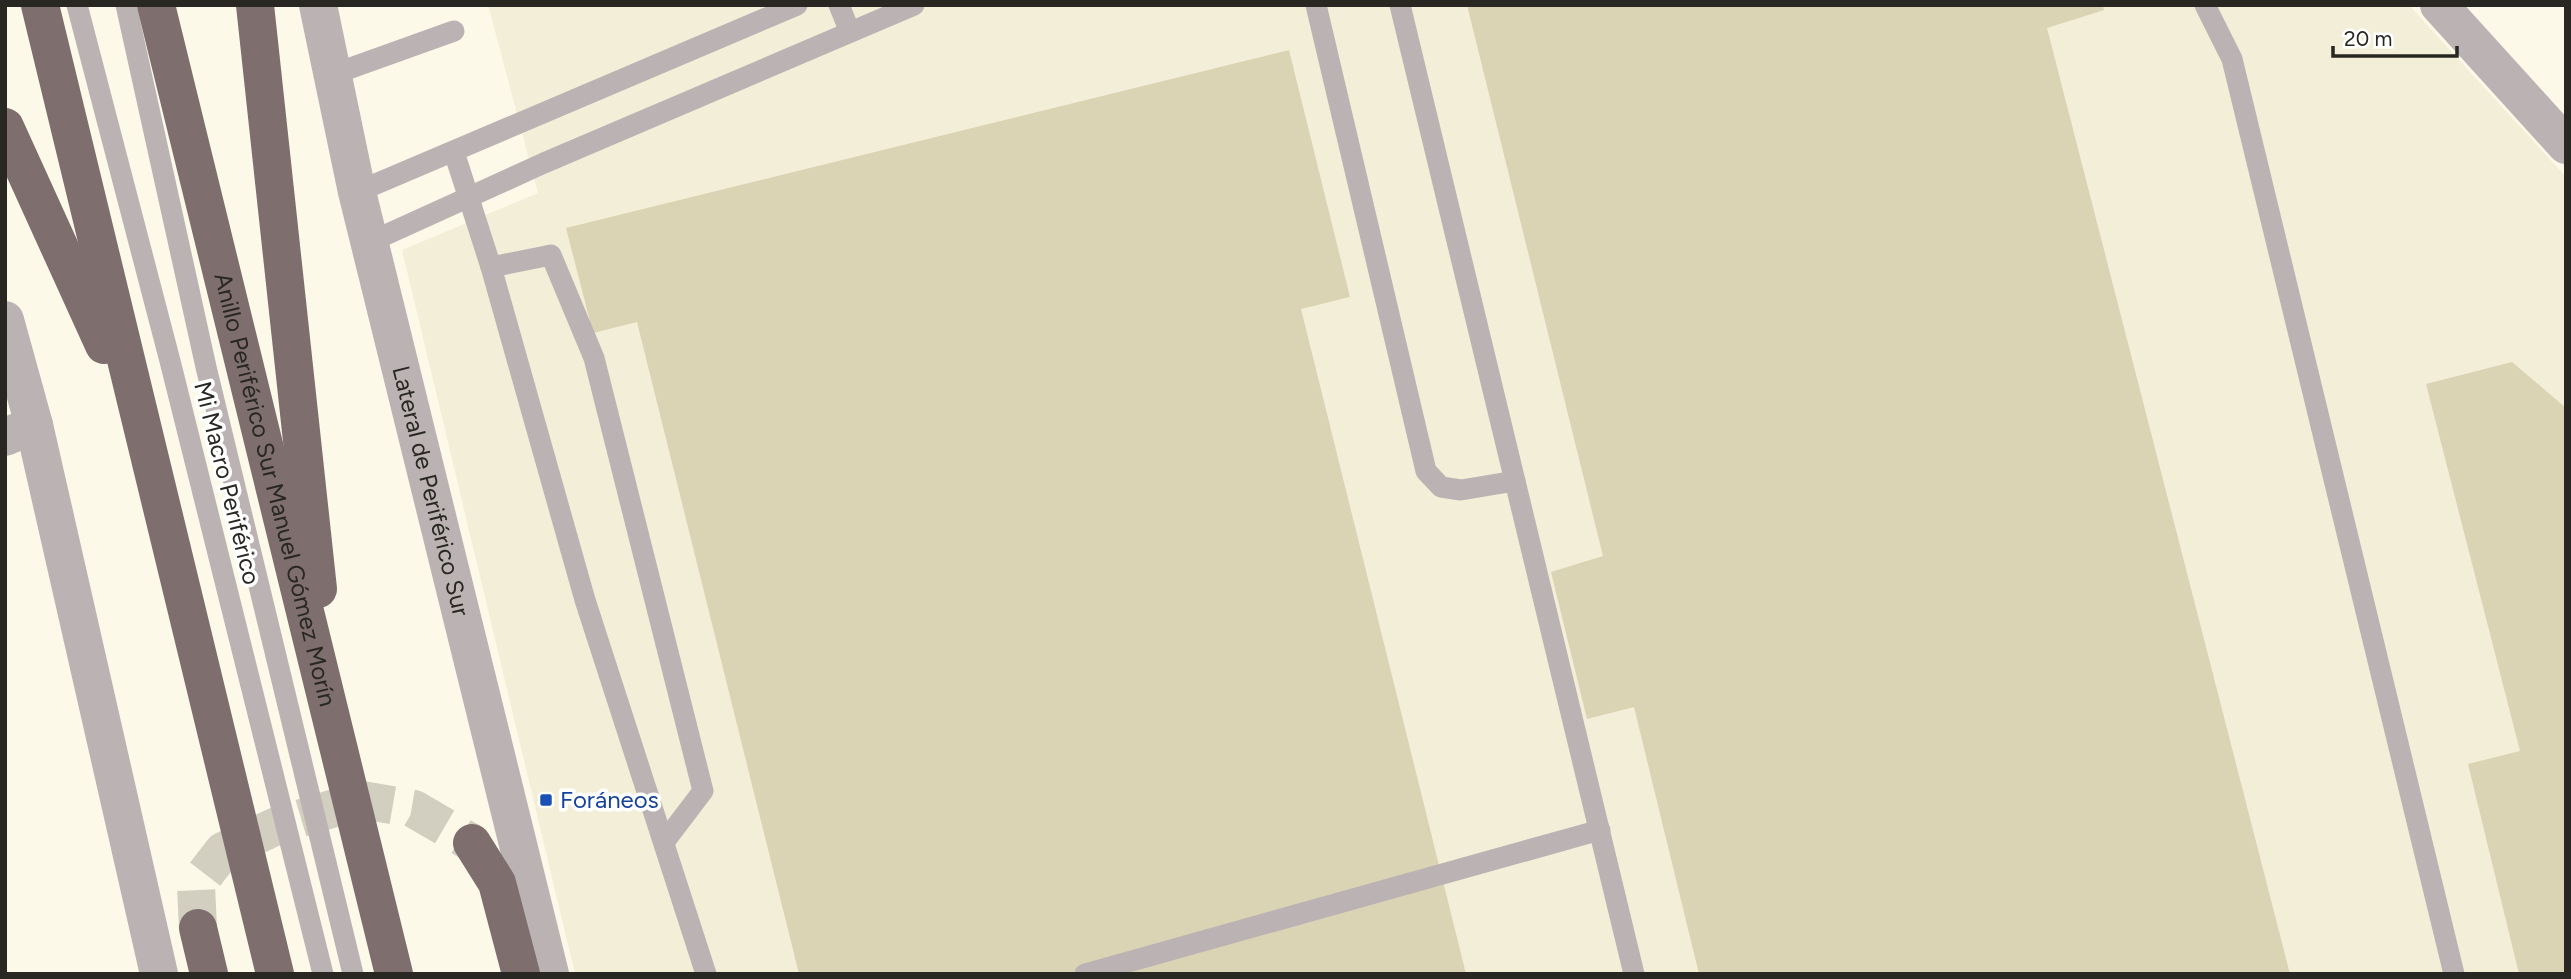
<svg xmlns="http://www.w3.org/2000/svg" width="2571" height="979" font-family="Figtree,sans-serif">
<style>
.built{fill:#f3eed7}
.building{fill:#dad3b4}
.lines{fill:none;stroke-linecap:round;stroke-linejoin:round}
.trunk-tunnel{stroke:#d2cfc1;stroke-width:38;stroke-dasharray:38 19;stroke-linecap:butt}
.service{stroke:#bbb3b3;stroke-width:21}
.minor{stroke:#bbb3b3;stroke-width:38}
.tertiary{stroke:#bbb3b3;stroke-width:38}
.trunk{stroke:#7e6e6e;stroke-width:38}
.transit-dot{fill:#1a4fb4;stroke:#fff;stroke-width:2.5}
.labels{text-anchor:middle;stroke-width:7;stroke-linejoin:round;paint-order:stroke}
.street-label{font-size:24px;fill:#282721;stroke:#fff}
.transit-label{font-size:24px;fill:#164399;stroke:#fff;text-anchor:start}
</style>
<rect width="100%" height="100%" fill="#fcf9e9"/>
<path class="built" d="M488 5H2409L2566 177V974H575L402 250 538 193Z"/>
<g class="building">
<path d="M1467 5H2103L2104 10 2047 28 2290 974H1699L1634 707 1587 719 1551 572 1603 556Z"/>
<path d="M1289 50 1350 297 1301 309 1466 974H799L637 322 593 333 566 228Z"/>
<path d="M2512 362 2566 408V974H2519L2468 764 2520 751 2426 384Z"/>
</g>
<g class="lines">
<path class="trunk-tunnel" d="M198 928 196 886 223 851 281 824 362 800 414 809 472 843"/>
<g class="service">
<path d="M77 5 170 361 323 974"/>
<path d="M126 5 206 367 353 974"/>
<path d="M839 5 850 32"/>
<path d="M1316 5 1426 471 1441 487 1461 490 1515 481"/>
<path d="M1400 5 1634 974"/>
<path d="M2205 5 2232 59 2454 974"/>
<path d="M334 74 454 31"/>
<path d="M454 152 491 267 585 600 706 974"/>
<path d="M357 192 797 5"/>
<path d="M370 242 544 163 914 5"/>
<path d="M491 267 551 255 594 358 703 791 665 841"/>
<path d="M1085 974 1600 830"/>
</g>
<path class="minor" d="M5 437 34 425"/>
<g class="tertiary">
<path id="s1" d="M318 5 357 192 550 974"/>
<path d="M2439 5 2566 145"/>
<path d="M5 320 34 425 159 974"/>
</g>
<g class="trunk">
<path d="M40 5 275 974"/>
<path id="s2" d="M156 5 394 974"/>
<path d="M255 5 318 589"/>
<path d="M5 127 104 345"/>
<path d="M472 843 497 883 521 974"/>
<path d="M198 928 209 974"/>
</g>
</g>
<rect class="transit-dot" x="539" y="793" width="14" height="14" rx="3.5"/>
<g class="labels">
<g class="street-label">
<text transform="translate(227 483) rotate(76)" y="8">Mi Macro Periférico</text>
<text dy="8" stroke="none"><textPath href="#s2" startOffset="499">Anillo Periférico Sur Manuel Gómez Morín</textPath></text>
<text dy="8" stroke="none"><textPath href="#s1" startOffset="499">Lateral de Periférico Sur</textPath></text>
</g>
<g class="transit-label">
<text x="560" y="808">Foráneos</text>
</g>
</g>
<rect width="2571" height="979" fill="none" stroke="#282721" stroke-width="14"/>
<path d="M2333 46v10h124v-10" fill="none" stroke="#282721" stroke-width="3.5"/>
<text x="2344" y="46" font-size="21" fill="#282721" stroke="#ffffff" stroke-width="5" paint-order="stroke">20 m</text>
</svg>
